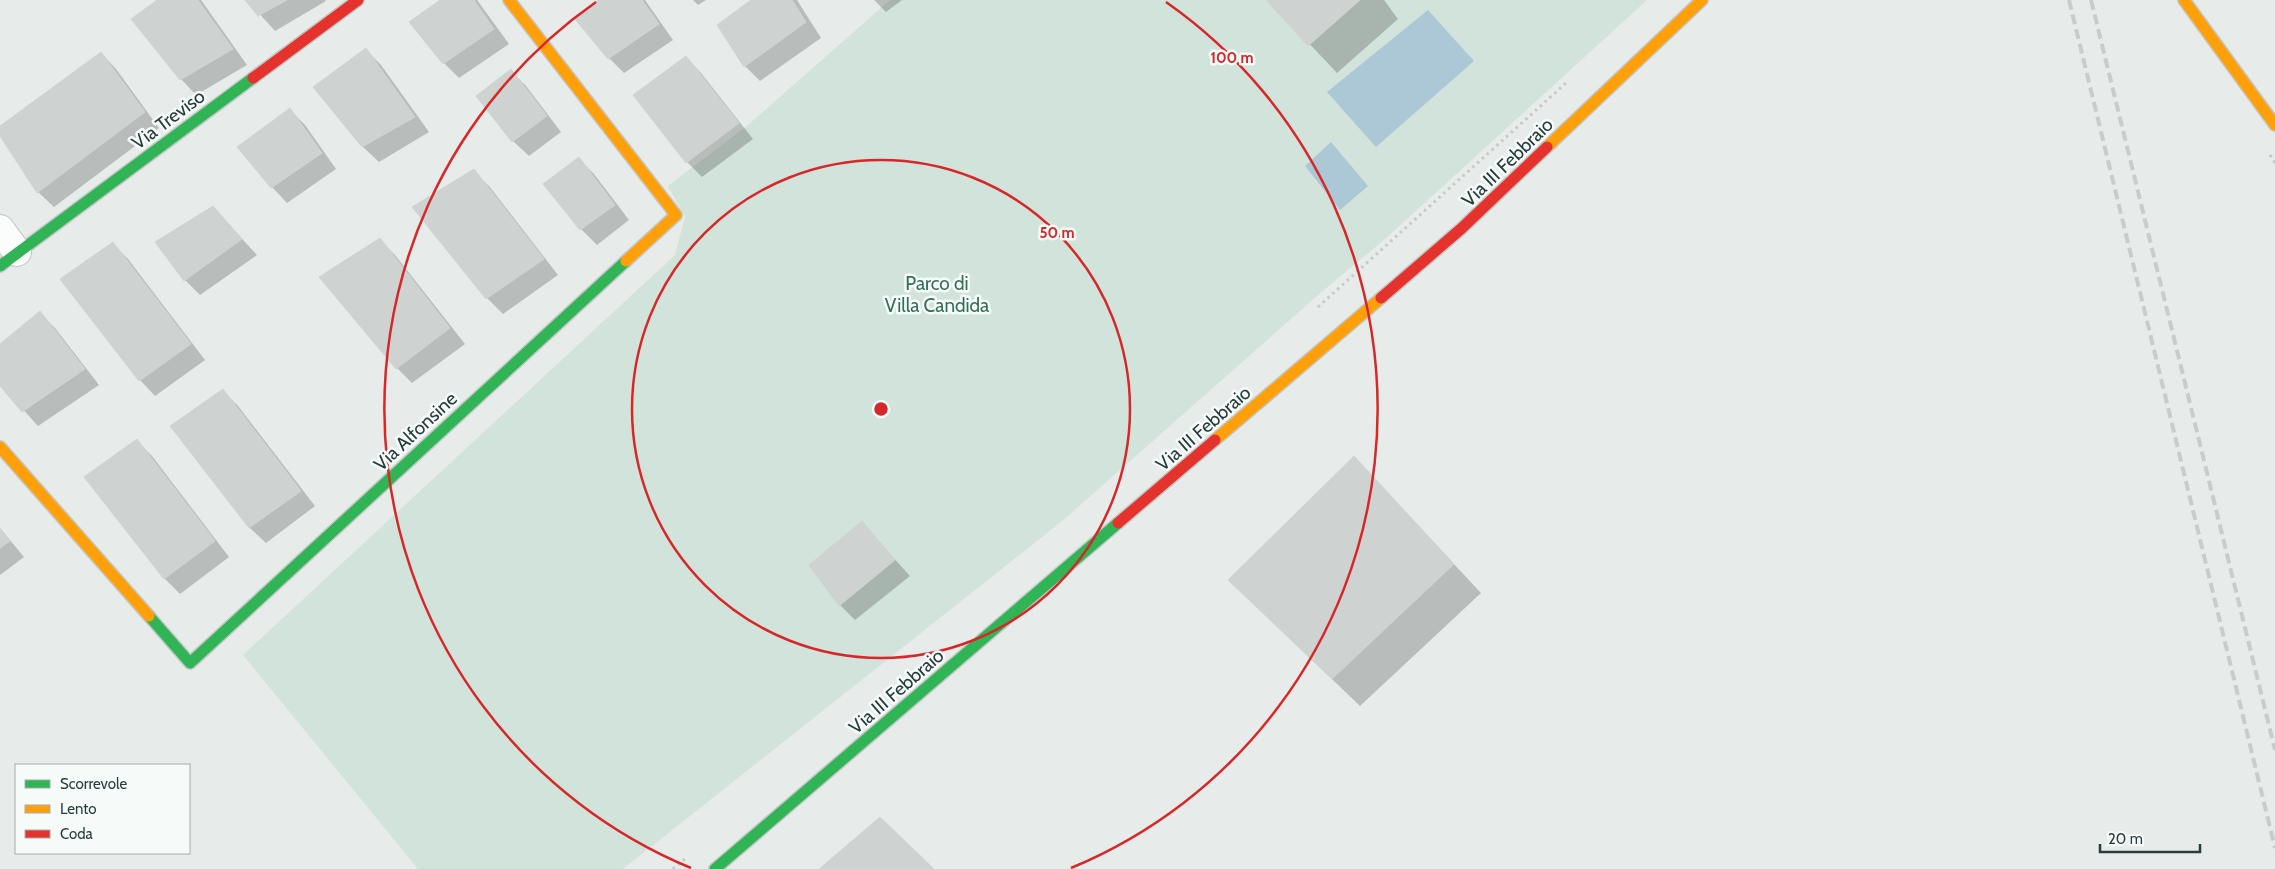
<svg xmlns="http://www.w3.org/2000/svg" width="2275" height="869" font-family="Cabin,sans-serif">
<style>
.green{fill:#d2e3db}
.water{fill:#acc7d5}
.shadow{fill:#0003}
.building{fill:#ced3d2;stroke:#d0d4d3}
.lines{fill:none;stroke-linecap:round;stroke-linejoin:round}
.street-casing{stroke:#c4c8c7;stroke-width:30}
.fast-casing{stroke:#c1c7c6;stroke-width:14}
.slow-casing{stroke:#c1c7c6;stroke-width:14}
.jam-casing{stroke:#c1c7c6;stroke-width:14}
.path{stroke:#c3caca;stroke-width:3;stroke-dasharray:2.5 4;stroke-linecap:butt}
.street{stroke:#fbfcfc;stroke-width:28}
.fast{stroke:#30b455;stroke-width:11}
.slow{stroke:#ff9f0a;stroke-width:11}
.jam{stroke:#e5322d;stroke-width:11}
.rail{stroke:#c8cccb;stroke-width:4;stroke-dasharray:10 5;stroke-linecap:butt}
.ring{fill:none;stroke:#d62828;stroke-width:2.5}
.labels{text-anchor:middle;stroke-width:5;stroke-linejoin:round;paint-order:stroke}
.street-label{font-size:19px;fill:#263d3c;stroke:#f6faf9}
.park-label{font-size:19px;fill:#347058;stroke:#f6faf9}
.centre{fill:#d62828;stroke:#f6faf9;stroke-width:2.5}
.ring-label{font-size:15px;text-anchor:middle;font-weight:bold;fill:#d62828;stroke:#f6faf9;stroke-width:5;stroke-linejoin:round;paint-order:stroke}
</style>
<rect width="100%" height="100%" fill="#e7ebea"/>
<path class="green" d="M890 0H1647L1385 239 1318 295 1061 522 623 869H418L243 655 675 255 685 217 668 186 748 125Z"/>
<g class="water">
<path d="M1428 10 1474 61 1376 147 1327 92Z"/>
<path d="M1331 142 1368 186 1340 210 1305 166Z"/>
</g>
<g class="shadow">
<path d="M160 0H201L247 65 196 95 181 79Z"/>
<path d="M247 0H325L326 1 275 31Z"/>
<path d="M442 0H477L509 44 459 78 444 63Z"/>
<path d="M600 0H645L673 40 624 73 609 58Z"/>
<path d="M693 0H706L698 5Z"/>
<path d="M754 0H797L821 38 760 81 745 66Z"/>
<path d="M874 0H902L886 12Z"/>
<path d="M1268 0H1384L1398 19 1337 73Z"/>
<path d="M366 50 381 65 429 132 379 162 363 147 315 87Z"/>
<path d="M101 53 116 69 159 128 54 207 38 192 0 134V127Z"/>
<path d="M686 57 701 73 753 139 702 177 687 162Z"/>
<path d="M511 71 526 86 561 132 529 156 513 141 478 96Z"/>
<path d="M289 109 305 125 336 169 287 203 272 187Z"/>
<path d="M579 159 594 174 629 220 597 245 581 229 545 184Z"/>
<path d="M473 171 489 186 558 275 503 314 487 298 414 207Z"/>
<path d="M213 207 257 255 200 295 185 280Z"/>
<path d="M380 240 395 255 465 344 412 383 397 368Z"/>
<path d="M113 244 128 259 205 360 155 396 140 380 61 280Z"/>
<path d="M40 313 55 328 99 385 38 426 0 384V345Z"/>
<path d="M222 390 238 406 315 506 266 543 250 528 172 426Z"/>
<path d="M137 441 152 456 229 557 180 594 164 578Z"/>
<path d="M1354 457 1481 593 1360 706 1229 580Z"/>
<path d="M862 523 910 576 855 620 840 605Z"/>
<path d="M0 528 24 557 0 575Z"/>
</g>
<g class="building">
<path d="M157 0H198L233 49 180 80 131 19Z"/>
<path d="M245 0H287L258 16Z"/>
<path d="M440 0H474L494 29 443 64 409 22Z"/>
<path d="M598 0H642L659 24 608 59 574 18Z"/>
<path d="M751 0H792L806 22 744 67 717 25Z"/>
<path d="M1266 0H1360L1308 46Z"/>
<path d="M366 48 415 117 362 147 313 87Z"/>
<path d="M101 52 145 112 37 193 0 136V126Z"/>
<path d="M686 56 739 123 686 163 633 95Z"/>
<path d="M511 69 547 116 512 142 476 96Z"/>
<path d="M290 108 322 153 271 188 237 147Z"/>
<path d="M579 157 615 205 580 230 543 184Z"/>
<path d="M474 169 544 259 486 299 412 207Z"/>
<path d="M213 206 242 239 184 281 155 242Z"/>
<path d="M380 238 450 328 396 369 319 277Z"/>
<path d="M113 242 191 344 139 381 60 279Z"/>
<path d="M40 311 85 369 22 412 0 386V344Z"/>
<path d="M223 389 301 491 249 528 170 426Z"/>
<path d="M137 439 215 541 164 579 84 477Z"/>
<path d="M1354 456 1454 564 1332 679 1228 580Z"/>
<path d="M862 521 895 560 839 606 809 565Z"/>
<path d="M0 529 10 541 0 548Z"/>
<path d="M880 817 934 869H819Z"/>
</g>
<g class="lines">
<defs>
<path id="street" d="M0 229 17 252"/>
<g id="fast">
<path d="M0 266 253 78"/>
<path d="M149 616 190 663 626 261"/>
<path d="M715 869 1118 523"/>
</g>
<g id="slow">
<path d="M509 0 676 215 626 261"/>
<path d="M2184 0 2275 125"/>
<path d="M1547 147 1702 0"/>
<path d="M1215 440 1381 298"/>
<path d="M0 447 149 616"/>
</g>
<g id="jam">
<path d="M253 78 358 0"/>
<path d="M1381 298 1462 228 1547 147"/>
<path d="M1118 523 1215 440"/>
</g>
</defs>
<use href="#street" class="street-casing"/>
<use href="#fast" class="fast-casing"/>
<use href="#slow" class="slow-casing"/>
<use href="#jam" class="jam-casing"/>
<g class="path">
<path d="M2270 155 2275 163"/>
<path d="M1318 307 1566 83"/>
<path d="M673 869 686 858"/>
</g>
<use href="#street" class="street"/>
<use href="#fast" class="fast"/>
<use href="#slow" class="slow"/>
<use href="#jam" class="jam"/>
<g class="rail">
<path d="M2069 0 2275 848"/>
<path d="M2091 0 2275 750"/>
</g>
</g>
<g class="ring">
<circle cx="881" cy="409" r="249"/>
<path d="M691 868A497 497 0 0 1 596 2M1166 2A497 497 0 0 1 1071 868"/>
</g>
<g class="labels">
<g class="street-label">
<text transform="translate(168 119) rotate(-37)" y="7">Via Treviso</text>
<text transform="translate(1507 162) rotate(-44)" y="7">Via III Febbraio</text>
<text transform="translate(1203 428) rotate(-41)" y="7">Via III Febbraio</text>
<text transform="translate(415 431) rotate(-43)" y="7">Via Alfonsine</text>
<text transform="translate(896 691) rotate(-41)" y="7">Via III Febbraio</text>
</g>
<g class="park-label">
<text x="937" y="290">Parco di<tspan x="937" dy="22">Villa Candida</tspan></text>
</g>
</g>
<circle cx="881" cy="409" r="8" class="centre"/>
<g class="ring-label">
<text x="1232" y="63">100 m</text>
<text x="1057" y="238">50 m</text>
</g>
<rect x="15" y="764" width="175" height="90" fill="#f6faf9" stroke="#a3aead"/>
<rect x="25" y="780" width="25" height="8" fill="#30b455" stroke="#a3aead"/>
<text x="60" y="789" font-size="15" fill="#263d3c">Scorrevole</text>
<rect x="25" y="805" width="25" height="8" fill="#ff9f0a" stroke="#a3aead"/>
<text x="60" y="814" font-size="15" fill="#263d3c">Lento</text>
<rect x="25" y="830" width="25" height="8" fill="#e5322d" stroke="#a3aead"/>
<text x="60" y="839" font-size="15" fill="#263d3c">Coda</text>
<path d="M2100 844v8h100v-8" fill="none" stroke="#263d3c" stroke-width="2.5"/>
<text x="2108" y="844" font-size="15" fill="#263d3c" stroke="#f6faf9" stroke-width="4" paint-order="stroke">20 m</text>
</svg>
